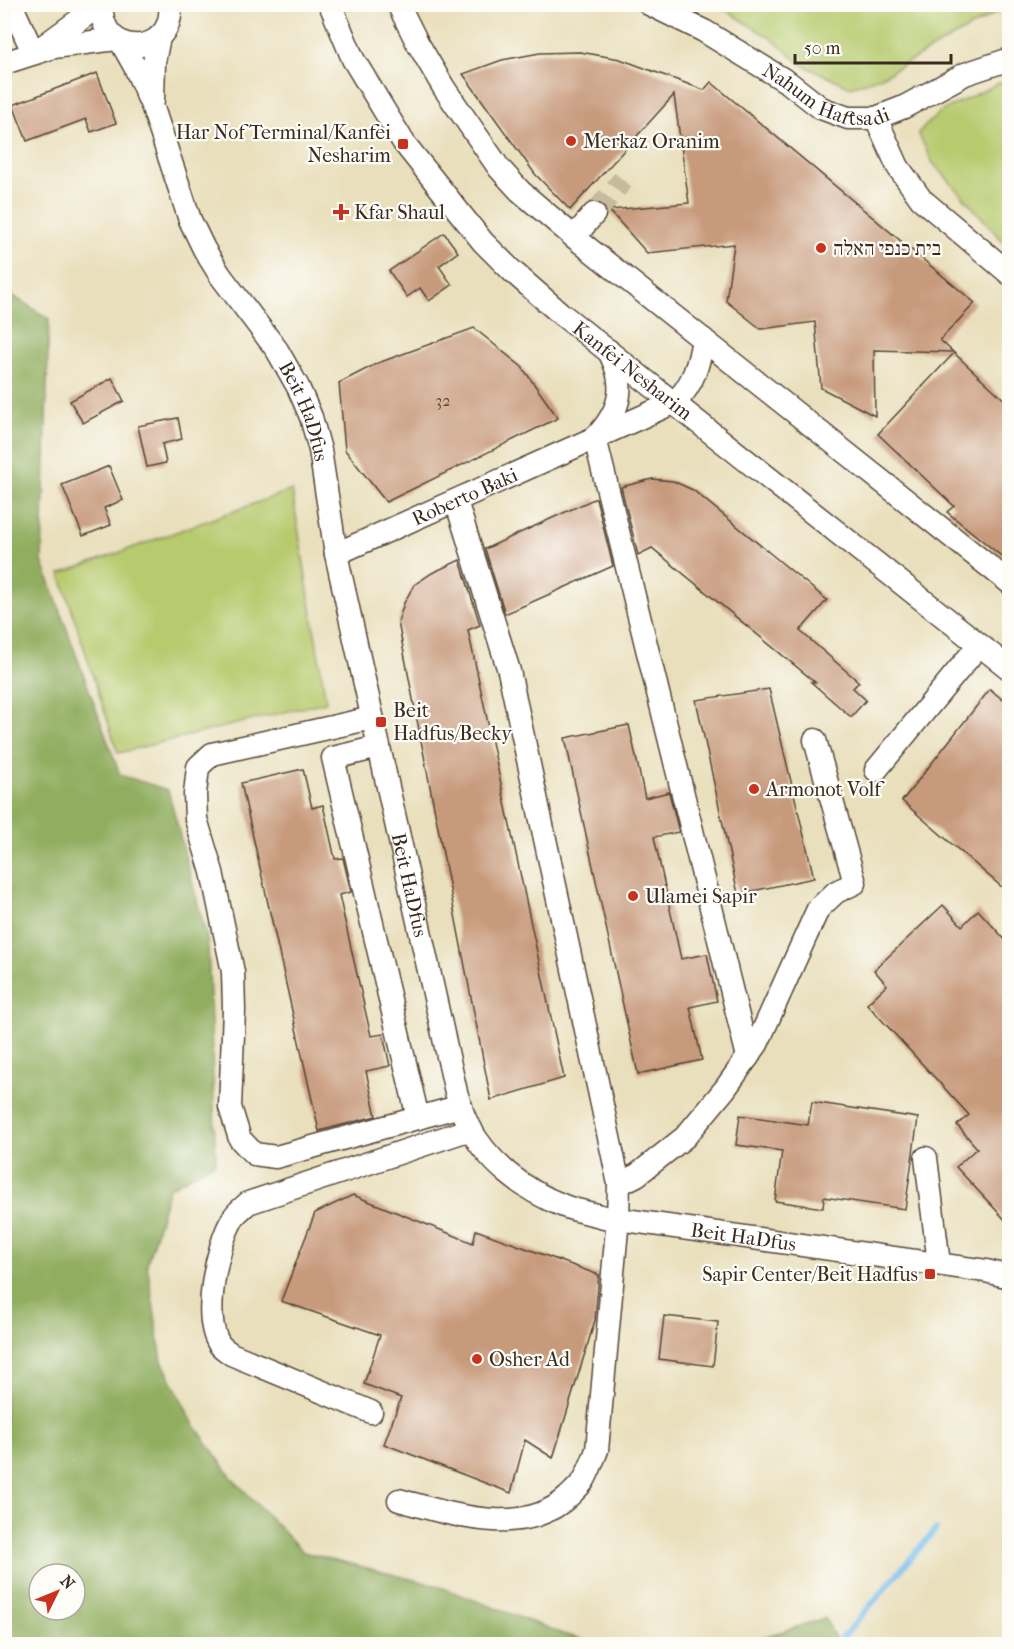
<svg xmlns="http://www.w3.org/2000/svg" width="1014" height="1649" font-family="'IM FELL French Canon','Frank Ruhl Libre',serif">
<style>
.green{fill:#b7ca6e;stroke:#797a46;stroke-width:1.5}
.forest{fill:#91ae61;stroke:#666c40;stroke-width:1.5;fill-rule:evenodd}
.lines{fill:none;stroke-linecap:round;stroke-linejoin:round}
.stream{stroke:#73bbeb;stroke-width:6}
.building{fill:#c79a7c}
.minor-tunnel{stroke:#c6bb9c;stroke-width:22;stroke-dasharray:22 11;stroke-linecap:butt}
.minor-casing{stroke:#554536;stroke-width:25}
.minor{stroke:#fff;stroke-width:22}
.poi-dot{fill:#c8321e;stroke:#fdfcf7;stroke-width:2}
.labels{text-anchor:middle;stroke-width:4.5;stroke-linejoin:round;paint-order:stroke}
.number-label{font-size:16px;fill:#5e4636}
.street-label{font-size:20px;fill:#3b2a1e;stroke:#fdfcf7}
.poi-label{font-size:20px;fill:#3b2a1e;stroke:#fdfcf7;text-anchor:start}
</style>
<rect width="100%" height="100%" fill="#fdfcf7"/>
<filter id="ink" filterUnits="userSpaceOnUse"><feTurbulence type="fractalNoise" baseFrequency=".0167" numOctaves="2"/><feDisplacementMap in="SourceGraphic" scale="12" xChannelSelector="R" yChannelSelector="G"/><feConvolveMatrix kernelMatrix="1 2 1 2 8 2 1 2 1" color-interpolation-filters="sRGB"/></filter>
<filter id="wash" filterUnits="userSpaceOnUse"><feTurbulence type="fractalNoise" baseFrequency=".008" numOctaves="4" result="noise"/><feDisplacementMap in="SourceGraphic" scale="24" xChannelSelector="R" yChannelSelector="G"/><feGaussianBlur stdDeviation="1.35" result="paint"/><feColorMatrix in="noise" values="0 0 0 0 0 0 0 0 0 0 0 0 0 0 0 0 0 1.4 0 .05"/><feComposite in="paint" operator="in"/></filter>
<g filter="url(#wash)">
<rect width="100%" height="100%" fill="#e9dfbc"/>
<g class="green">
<path d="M718 5 1009 4 1010 5 883 76 851 87 802 65 772 39Z"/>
<path d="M1009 82H1010L1009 248 933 163 918 133 941 111 999 83Z"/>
<path d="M292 490 326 702 118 753 60 574Z"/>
</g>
<g class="forest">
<path d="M5 291 49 319 42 561 120 775 168 790 208 942 216 1162 169 1188 147 1264 162 1361 193 1423 232 1478 303 1552 435 1585 563 1634 599 1644H5ZM39 1574H75V1610H39Z"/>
<path d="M825 1618 838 1644H742Z"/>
</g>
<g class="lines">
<path class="stream" d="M837 1644 936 1529"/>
</g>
<g id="blocks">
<g class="building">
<path d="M580 52 620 59 704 90 711 82 975 303 940 340 953 352 874 350 875 416 821 388 815 322 761 329 726 301 734 244 647 253 609 210 689 203 674 95 570 210 535 174 463 74 502 60 540 53Z"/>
<path d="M97 73 116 123 91 132 86 119 27 141 13 105Z"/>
<path d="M444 233 458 252 439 266 452 285 429 301 420 288 407 297 389 271Z"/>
<path d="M474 328 522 367 558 418 386 502 345 450 339 383 378 363Z"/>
<path d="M954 353 1010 405V563L947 512 954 506 878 434Z"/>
<path d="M112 378 124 401 83 423 70 401Z"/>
<path d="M178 418 182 439 162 444 166 463 147 467 138 426Z"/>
<path d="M109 466 123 500 104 508 111 525 83 536 62 485Z"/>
<path d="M652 479 673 481 693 490 827 600 800 631 859 682 853 688 866 700 851 717 811 682H815L652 548 638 555 621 487Z"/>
<path d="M596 498 613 566 505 614 485 549Z"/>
<path d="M460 560 480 625 468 630 564 1078 491 1100 398 622 404 603 414 585 432 573Z"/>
<path d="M769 689 814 878 738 894 696 700Z"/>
<path d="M990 689 1010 706V894L902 801Z"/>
<path d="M629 725 645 798 669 792 679 832 654 837 681 959 707 954 717 1001 690 1007 702 1060 638 1074 565 738Z"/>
<path d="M303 769 312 808 323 805 335 859 343 858 351 892 339 895 371 1036 383 1034 390 1066 366 1071 376 1116 319 1131 241 783Z"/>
<path d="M943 905 962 926 978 910 1010 945V1225L956 1167 977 1148 957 1125 969 1115 867 1004 887 985 874 970Z"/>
<path d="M812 1102 918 1118 905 1209 824 1197 823 1208 775 1201 782 1151 736 1145 740 1115 808 1125Z"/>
<path d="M353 1195 473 1243 476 1230 599 1275 595 1320 553 1458 525 1440 511 1493 384 1444 401 1398 364 1384 380 1335 281 1301 315 1213Z"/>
<path d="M664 1316 718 1322 713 1366 659 1359Z"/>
</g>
</g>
</g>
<g filter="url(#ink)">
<use href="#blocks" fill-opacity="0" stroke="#554536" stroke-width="1.5"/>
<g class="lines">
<path class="minor-tunnel" d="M594 214 623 180"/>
<defs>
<g id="minor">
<path d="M11 4 33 52"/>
<path d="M102 4C98 60 176 58 170 4"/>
<path id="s1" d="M330 4 353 59 404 143 483 242 512 271 560 313 1010 669"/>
<path d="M398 4 417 42 444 88 499 168 520 191 574 237 1010 583"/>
<path id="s2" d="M649 4 704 31 789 83 821 108 848 118H876L904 107 965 74 1010 59"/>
<path id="s3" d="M121 42 135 67 153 108 190 220 204 249 220 275 277 350 298 387 311 417 320 450 336 554 456 1092C459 1102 462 1113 467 1123 487 1162 523 1190 564 1206 577 1211 591 1213 604 1217L986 1271 1010 1277"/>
<path d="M45 45 101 4"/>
<path d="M4 63 54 47 116 39"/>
<path d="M153 100 154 62 159 37"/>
<path d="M876 118 898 167 921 199 1010 274"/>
<path d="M574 237 594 214"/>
<path d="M596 437C622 409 627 384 608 350"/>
<path d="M595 438 748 1057"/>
<path id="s4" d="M336 554 675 402C693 385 699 364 703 339"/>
<path d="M372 718 212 754 198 767 195 794 196 819 212 872 233 972 234 1010 230 1107 240 1139 254 1154 276 1157 461 1106"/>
<path d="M379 747 333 758 418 1118"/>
<path d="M876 770 979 645"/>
<path d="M926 1158 939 1264"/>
<path d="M619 1184 637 1175 685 1137 725 1089 757 1044 818 909 836 892 855 883 815 740"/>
<path d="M371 1412 231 1354C228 1351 222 1348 220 1345 201 1319 217 1246 232 1220 235 1213 243 1208 248 1203L471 1129"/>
<path d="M399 1500C451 1514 522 1539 568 1497 573 1492 580 1486 584 1480 589 1471 593 1460 597 1450L618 1218 619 1184 509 671 456 501"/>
</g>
</defs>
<use href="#minor" class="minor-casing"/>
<use href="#minor" class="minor"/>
</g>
</g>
<g class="poi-dot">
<circle cx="571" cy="141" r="6"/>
<rect x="397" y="138" width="12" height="12" rx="3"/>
<path d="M338 203h6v6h6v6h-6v6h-6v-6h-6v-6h6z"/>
<circle cx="821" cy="248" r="6"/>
<rect x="375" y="716" width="12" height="12" rx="3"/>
<circle cx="754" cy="789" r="6"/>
<circle cx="633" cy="896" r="6"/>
<rect x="924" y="1268" width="12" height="12" rx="3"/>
<circle cx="477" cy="1359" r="6"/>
</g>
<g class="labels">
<g class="number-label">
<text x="443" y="406">32</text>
</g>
<g class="street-label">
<text dy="7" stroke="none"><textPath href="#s2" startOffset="202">Nahum Haftsadi</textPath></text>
<text dy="7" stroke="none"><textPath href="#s1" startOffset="482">Kanfei Nesharim</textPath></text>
<text dy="7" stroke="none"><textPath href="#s3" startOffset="416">Beit HaDfus</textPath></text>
<text dy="7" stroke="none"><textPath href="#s4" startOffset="141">Roberto Baki</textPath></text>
<text dy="7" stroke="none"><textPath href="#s3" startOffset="902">Beit HaDfus</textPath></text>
<text dy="7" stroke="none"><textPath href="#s3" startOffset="1460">Beit HaDfus</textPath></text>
</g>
<g class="poi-label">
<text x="391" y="139" text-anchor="end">Har Nof Terminal/Kanfei<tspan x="391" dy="23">Nesharim</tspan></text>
<text x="583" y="148">Merkaz Oranim</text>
<text x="354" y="219">Kfar Shaul</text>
<text x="833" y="255">בית כנפי האלה</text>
<text x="393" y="717">Beit<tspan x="393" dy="23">Hadfus/Becky</tspan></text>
<text x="766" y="796">Armonot Volf</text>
<text x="645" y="903">Ulamei Sapir</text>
<text x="918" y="1281" text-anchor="end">Sapir Center/Beit Hadfus</text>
<text x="489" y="1366">Osher Ad</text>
</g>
</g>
<rect width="1014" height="1649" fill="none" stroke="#fdfcf7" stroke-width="24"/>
<g transform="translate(57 1592) rotate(47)"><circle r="28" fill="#fdfcf7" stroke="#afa8a0" stroke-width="1.5"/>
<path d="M0-4.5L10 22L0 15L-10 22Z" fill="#c8321e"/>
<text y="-9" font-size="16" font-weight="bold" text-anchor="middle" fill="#3b2a1e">N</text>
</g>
<path d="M795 54v9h156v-9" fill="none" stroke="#3b2a1e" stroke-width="3"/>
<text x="804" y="54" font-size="18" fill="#3b2a1e" stroke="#fdfcf7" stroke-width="4.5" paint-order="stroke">50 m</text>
</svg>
